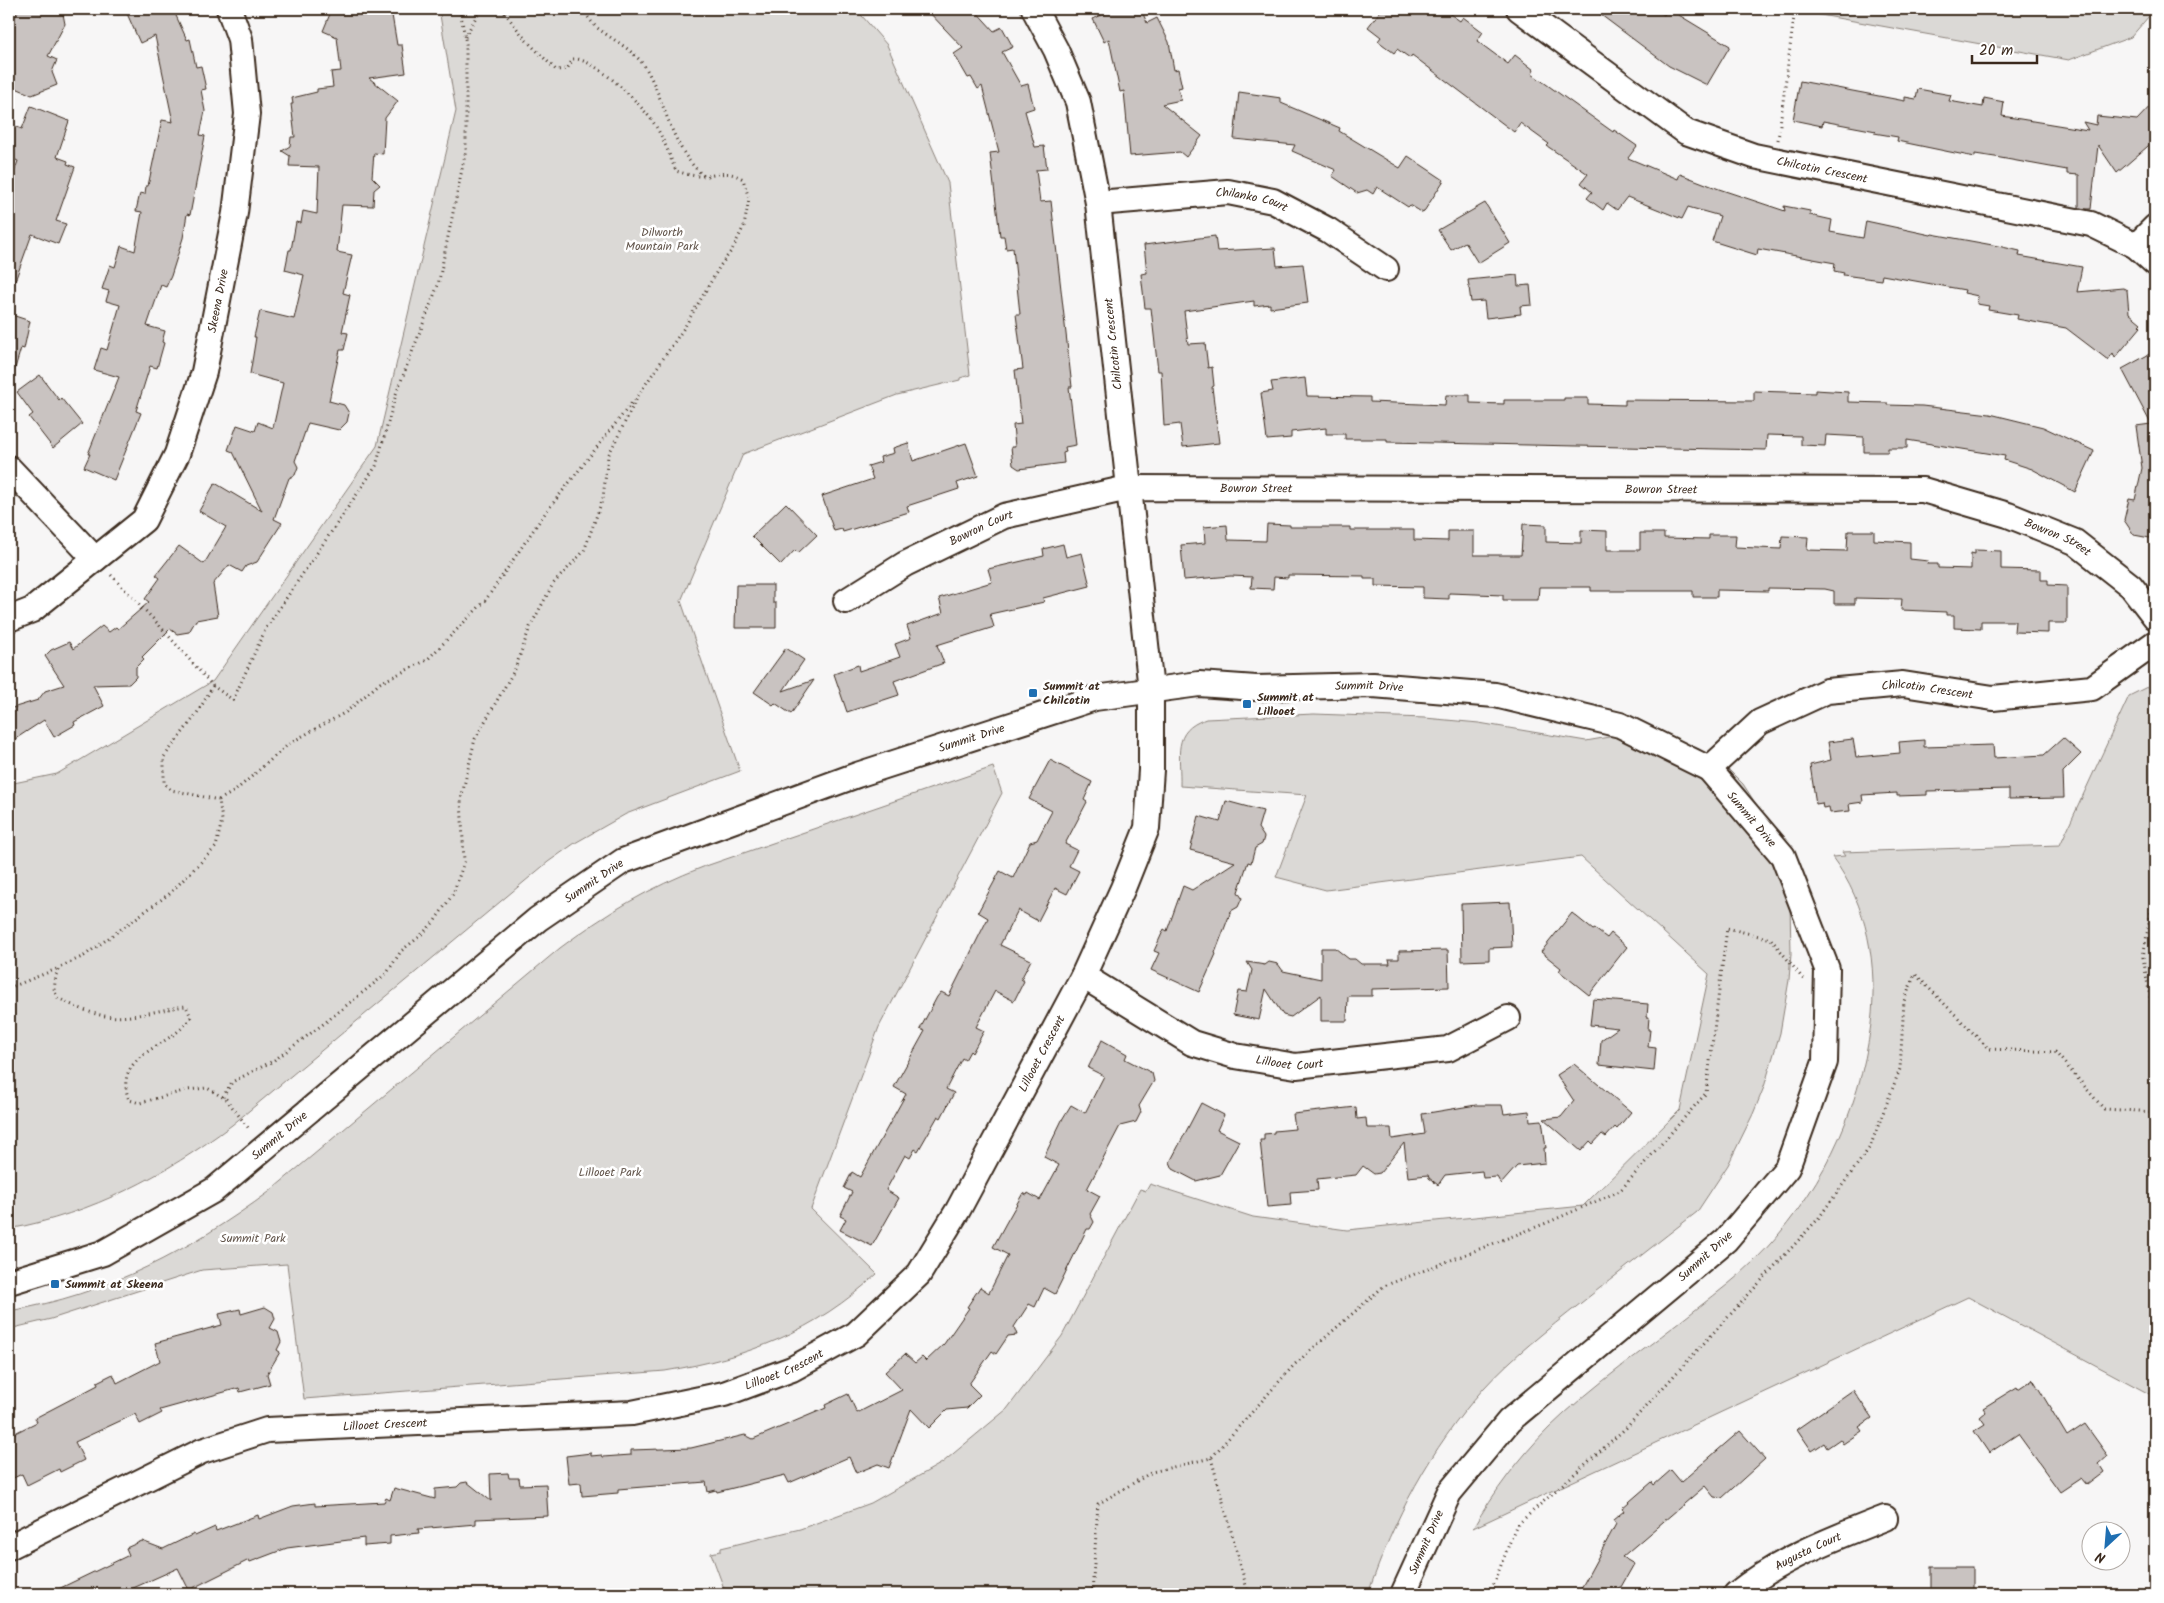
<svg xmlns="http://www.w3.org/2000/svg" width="2164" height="1603" font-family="Kalam,sans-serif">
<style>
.green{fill:#dbd9d6;stroke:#8b827a}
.building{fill:#c9c3c1;stroke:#3b2a1e}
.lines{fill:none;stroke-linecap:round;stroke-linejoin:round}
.minor-casing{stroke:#3b2a1e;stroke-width:28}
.path{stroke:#3b2a1e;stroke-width:3;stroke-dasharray:1 4;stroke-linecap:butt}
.minor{stroke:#fff;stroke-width:24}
.poi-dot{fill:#1f6fb2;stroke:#fff;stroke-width:2}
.labels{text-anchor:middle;stroke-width:5;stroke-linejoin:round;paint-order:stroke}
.street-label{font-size:12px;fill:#3b2a1e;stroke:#fff}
.park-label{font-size:12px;fill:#63564c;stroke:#fff}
.poi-label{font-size:12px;font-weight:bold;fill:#3b2a1e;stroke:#fff;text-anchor:start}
</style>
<rect width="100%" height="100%" fill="#f7f6f6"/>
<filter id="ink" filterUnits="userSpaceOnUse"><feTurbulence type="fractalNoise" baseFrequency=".02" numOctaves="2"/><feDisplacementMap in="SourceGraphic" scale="10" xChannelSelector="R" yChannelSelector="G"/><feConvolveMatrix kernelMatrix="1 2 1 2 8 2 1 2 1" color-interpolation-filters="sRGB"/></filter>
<g filter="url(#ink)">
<g class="green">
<path d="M439 9H856L887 45 948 183 970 375 960 378V380L897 395 743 454 681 601 740 771 626 814 575 843 548 862 232 1125C165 1175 92 1214 9 1229V784L57 774 213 681 377 446 456 111Z"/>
<path d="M1799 9H2155L2131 37 2069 60 1804 12Z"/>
<path d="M2155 683V1397L1968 1297 1473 1528C1494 1492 1519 1458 1549 1428 1593 1385 1651 1345 1699 1307 1718 1292 1737 1278 1754 1261 1818 1198 1860 1113 1871 1024 1878 965 1868 905 1832 857L1845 856 1842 852 2060 845 2129 696Z"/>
<path d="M1314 714 1425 718 1479 723 1586 741 1626 734 1665 737 1699 749 1730 771 1743 784 1765 818 1790 904 1791 954 1789 980 1780 1033 1764 1087 1753 1114 1728 1165 1697 1212C1658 1242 1619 1273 1581 1303 1547 1330 1513 1356 1484 1388 1430 1449 1394 1518 1368 1594H726L711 1553 721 1551V1548L800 1529 871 1503 942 1463 1007 1409 1062 1336 1140 1189 1146 1191 1150 1184 1253 1217 1347 1230 1583 1206 1680 1110 1709 974 1581 857 1326 890 1276 877 1307 795 1180 786C1181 755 1171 731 1206 719Z"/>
<path d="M993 767 1002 793 879 1027 811 1209 877 1274C814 1332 749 1357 665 1371L304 1399 287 1264 202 1270 51 1319 9 1329V1311C107 1295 190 1250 269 1192L560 948C605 914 650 887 703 867Z"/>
</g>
<g class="building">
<path d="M19 9H62L65 24 48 56 57 60 52 72 57 85 32 95 9 85V28Z"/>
<path d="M125 9H173L187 40 190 39 196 67 201 66 206 89 201 90 205 111 200 135 205 136 190 215 187 214 183 238 171 276 166 287 161 285 147 326 165 331 162 342 164 343 157 368 150 366 136 411 141 413 114 480 84 467 90 454H88L119 377 94 370 101 348 107 350 120 305 106 301 109 291 102 289 110 265 115 267 121 246 135 251 142 212 136 211 140 193 145 194 146 186H148L162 120 173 122 155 36 140 43Z"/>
<path d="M332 9H391L397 45H402L406 73 369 78 398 101 385 118 383 154 374 153 372 177 380 185 374 190 373 206 342 205 337 252 352 255 343 293 350 295 342 332 348 333 344 350H340L329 401 344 405 349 413 347 422 339 430 308 423 295 461 298 467 295 475 289 478 274 519 282 523 257 562 246 566 242 572 229 565 213 584 218 616 196 620 189 632 177 634 170 629 142 657 144 659 136 667V677L129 684 93 685 104 706 74 722 75 725 54 737 44 720 9 743V709L38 700 45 691 64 685 45 656 51 650 69 642 73 649 102 626 109 632 116 627 118 629 149 602 145 599 160 578 156 575 179 546 204 564 226 527 199 511 215 483 262 511 233 452 228 450 237 425 255 431 258 422 273 428 283 383 250 374 256 337H254L260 311 294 319 304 275 285 270 289 250H291L296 222 301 223 303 211 317 214 319 167 289 166 290 156 282 151 290 146 291 137H295L291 104H293L292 98 317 92V89L333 87 331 72 341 71 337 37 323 31Z"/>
<path d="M926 9H974L994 31 1002 27 1013 47 1002 52 1021 86 1028 84 1034 108 1025 111 1035 147 1044 146 1047 169 1036 170 1040 202 1051 201 1072 387H1069L1076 445 1065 447 1066 452 1063 453 1064 463 1019 469 1013 465 1011 447H1015L1013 425 1021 424 1015 370 1023 369 1016 314H1020L1013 248 1006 249 1004 236H1000L990 153 999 152 982 86 978 89 971 77 968 78 954 54 963 48Z"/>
<path d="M1115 9H1141L1147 23 1157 18 1169 42 1174 70 1178 69 1182 87 1178 88 1181 100 1162 104 1202 136 1186 157 1180 152 1130 156 1124 91 1120 92 1109 39 1104 42 1093 19Z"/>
<path d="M1382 9H1443L1460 21 1463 17 1483 32 1477 41 1508 64 1515 55 1534 70 1532 74 1613 132 1614 130 1637 146 1628 158 1678 179 1680 174 1719 189 1785 211 1784 206 1810 211V215L1832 220 1830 232 1863 238 1866 221 1931 235 1932 234 1998 246 2020 251 2019 256 2082 267 2077 292 2123 288 2127 290 2129 313 2141 323 2139 325 2141 327 2115 358 2113 353 2108 360 2066 328 2017 319 2018 315 1988 310 1989 306 1977 304 1978 296 1964 293 1965 290 1882 275 1881 280 1843 275 1844 273 1834 271 1835 263 1758 249 1757 255 1712 241 1720 216 1688 207 1682 219 1627 197 1617 210 1607 203 1603 210 1587 198 1592 192 1581 183 1588 174 1547 146 1549 144 1520 123 1514 132 1412 55 1410 58 1397 49 1394 53 1378 41 1381 37 1368 27Z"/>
<path d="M1593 9H1655L1664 15 1669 9 1730 46 1707 85 1669 66Z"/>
<path d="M1800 81 1905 101V97L1916 99 1918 89 1951 95 1949 101 1983 107 1984 98 2004 102 2002 116 2088 130 2083 122 2096 125 2097 116 2137 120 2155 101V140L2117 173 2098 145 2091 209H2085L2079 208V175L2067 174V170L1995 157 1975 154V157L1950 152 1897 141 1898 137 1874 133 1876 131 1823 121 1822 126 1793 120Z"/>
<path d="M1239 92 1281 98V103L1340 128 1339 131 1400 168 1408 156 1444 180 1423 213 1410 205 1408 207 1377 187 1373 194 1367 190 1357 193 1332 176 1336 170 1292 151 1295 145 1234 139Z"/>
<path d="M31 106 69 121 57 157 68 161 67 164 75 167 56 221 66 224 58 244 32 234 11 292H9V187L18 161 9 157V124L22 129Z"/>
<path d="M1485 203 1510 243 1478 263 1465 242 1451 250 1438 230Z"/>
<path d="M1215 236 1217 251 1275 248 1277 266 1303 264 1308 303 1270 308V304L1254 306V301L1184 311 1188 344 1205 343 1208 368 1212 367 1214 386 1212 387 1219 443 1183 447 1180 424 1164 426 1161 371H1158L1151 308H1145L1141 274 1147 273 1144 245Z"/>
<path d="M1517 275 1518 286 1530 285 1532 305 1520 306 1521 314 1486 318 1484 301 1471 302 1468 280Z"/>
<path d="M9 314 30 321 24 349 21 348 13 375 9 374Z"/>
<path d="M2155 351V539L2134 535 2124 520 2129 499 2135 500 2142 468 2136 426 2151 424 2122 369Z"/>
<path d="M40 375 59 400 61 398 82 424 53 448 29 417 33 414 17 392Z"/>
<path d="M1305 378 1307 396 1370 397V402L1445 405 1446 395H1470V403L1504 404V400H1564V398H1588V404L1625 405V400L1754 401V391L1815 393V390L1848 392V402L1887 403V405L1922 406 1990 414 2043 427 2094 451 2075 492 2032 469 2004 460 2005 456 1907 440V448H1888V452H1864V437L1826 435 1825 446 1801 445V436L1767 435 1766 450 1387 442V439H1345V434H1326V428L1291 432V438L1267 440 1261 393 1273 391 1271 382Z"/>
<path d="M908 443 913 461 966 443 978 476 957 483 959 489 907 506 909 512 843 532 842 529 834 531 822 496 873 479 868 466 881 462 880 457 894 453 893 448Z"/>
<path d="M786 503 817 535 798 553 795 550 781 565 752 536Z"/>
<path d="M1267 524 1290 525V527H1350V530H1414V540L1448 541V531H1474V555H1521L1523 524 1546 525V542L1581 543V530L1607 531V550H1640V533H1664V538L1709 539V535H1736L1735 547 1781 549 1782 536 1808 537 1807 550 1847 551 1848 531H1874V540L1910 542V559L1928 561 1927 564H1938V568L1971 569V553L1975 554V550L2001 551V569L2041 570V580H2048V585L2067 586V623H2048V633L2014 632 2015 621H1981V629L1954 628V615H1946V612L1901 610 1902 599 1855 598V604H1834V591L1825 589 1768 588V591L1717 590V597H1693V591H1591V587H1539L1538 600H1503V595L1449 593V599L1423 598V587L1375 586V579H1364V576L1288 575V578L1274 577 1273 589 1251 588 1252 577 1231 576 1184 580 1181 545 1205 543 1204 527 1227 525 1228 540 1266 541Z"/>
<path d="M1063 544 1066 557 1082 553 1090 586 1043 598 1044 602 990 614 994 627 937 645 944 663 894 681 899 695 847 712 834 674 858 665 859 671 900 657 895 644 911 638 907 626 943 613 939 598 992 582 988 569 1044 556 1043 549Z"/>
<path d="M736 585H773V603H776V628H735Z"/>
<path d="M786 648 804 660 783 691 814 680 791 714 775 703 773 705 754 692Z"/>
<path d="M2063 738 2081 754 2063 772 2064 798 2009 799V789L1927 791V795L1897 796V793L1862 795 1863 802 1849 804 1850 811 1830 813 1829 807 1823 808 1822 803 1816 804 1810 765 1831 760 1828 742 1853 739 1856 757 1900 753 1899 742 1924 740V747L1993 745 1994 758 2044 755Z"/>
<path d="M1050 760 1092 782 1084 800 1087 802 1065 844 1077 850 1069 866 1079 871 1067 894 1055 888 1038 921 1018 910 1000 945 1031 960 1021 979 1024 981 1014 1001 995 991 976 1027 984 1031 972 1053 970 1051 965 1060 962 1058 946 1089 954 1093 941 1118 938 1116 918 1151 915 1149 910 1158 905 1155 886 1190 899 1198 872 1246 840 1230 846 1219 840 1216 852 1192 844 1188 852 1172 860 1177 906 1094 894 1087 925 1031 920 1029 937 997 941 992 949 996 988 918 978 912 1000 871 1013 878 1030 842 1037 840 1052 811 1029 799Z"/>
<path d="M1226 801 1263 811 1258 828 1264 837 1262 844 1255 848 1251 863 1248 862 1238 892 1242 898 1238 907 1231 911 1215 953 1216 954 1199 992 1151 970 1159 953 1154 951 1164 929 1167 931 1183 886 1192 890 1235 862 1190 850 1199 816 1220 822Z"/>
<path d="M1510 902 1512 947 1489 948V960L1462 961 1461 904Z"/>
<path d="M1572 913 1593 930 1595 929 1607 938 1611 933 1627 947 1589 995 1559 971 1561 968 1541 952Z"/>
<path d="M1321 948H1335L1349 959H1355L1361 964H1390L1389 959H1399V951L1448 950 1449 987 1372 989V996H1348L1347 1021H1321V995L1291 1017 1283 1015 1266 989 1259 1020 1233 1015 1238 991 1247 992 1252 970 1247 962 1265 965 1269 962 1278 964 1283 971 1321 979Z"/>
<path d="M1593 999 1648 1004 1647 1017H1649L1648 1030H1650L1648 1047 1656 1048 1654 1071 1599 1065 1601 1040 1618 1028 1590 1025Z"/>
<path d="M1102 1040 1127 1054 1125 1059 1152 1073 1154 1081 1139 1106 1141 1112 1136 1122 1120 1126 1087 1189 1100 1196 1090 1214 1094 1222 1090 1229H1087L1055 1294 1044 1288 1035 1307 1029 1304 1014 1327 1017 1335 1008 1336 996 1354 992 1351 969 1384 980 1395 967 1408 947 1410 929 1428 911 1409 889 1468 878 1464 856 1473 849 1457 789 1483 785 1475 717 1492 716 1490 708 1492 706 1482 618 1489V1493L582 1496 581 1483 569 1484 566 1456 591 1453V1456L602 1455 603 1457 631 1455V1450L691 1448 745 1435 753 1439 826 1408 825 1405 848 1394 857 1413 902 1390 885 1372 905 1354 915 1363 922 1357 926 1361 944 1344 969 1308 967 1307 980 1287 989 1293 1008 1255 993 1247 1006 1223 1023 1193 1027 1195 1028 1193 1040 1200 1059 1165 1044 1157 1063 1118 1071 1105 1085 1113 1104 1076 1088 1068Z"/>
<path d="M1574 1064 1631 1112 1617 1129 1615 1127 1606 1137 1602 1134 1593 1144 1590 1141 1581 1151 1544 1119 1561 1117 1574 1101 1557 1075Z"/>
<path d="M1201 1103 1224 1115 1217 1130 1239 1141 1220 1175 1196 1181 1173 1169 1170 1162Z"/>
<path d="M1476 1105H1502L1504 1114 1529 1111 1530 1121 1542 1120 1546 1148H1544L1545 1163 1517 1166 1501 1184 1497 1177 1483 1178 1482 1171 1445 1175 1438 1185 1429 1178 1428 1175 1408 1177 1404 1143 1380 1173 1374 1174 1363 1166 1356 1175 1317 1179 1318 1190 1290 1192 1291 1205 1267 1207 1260 1140H1264V1134L1274 1133V1131L1295 1129 1293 1114 1356 1107 1357 1119 1366 1118 1367 1128H1391L1392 1139 1425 1134 1422 1114Z"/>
<path d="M265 1307 273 1312 275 1319 270 1328 278 1332 281 1342 277 1350 280 1352 267 1374 270 1384 240 1392 239 1388 160 1410 162 1413 140 1424 135 1414 75 1442 84 1460 60 1472 59 1469 27 1485 22 1474 9 1480V1436L37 1422 35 1418 98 1385 97 1382 113 1374 117 1383 160 1361 155 1343 222 1325 219 1314 240 1309 241 1314Z"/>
<path d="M2033 1379 2067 1436 2085 1424 2108 1456 2099 1464 2104 1472 2087 1485 2081 1478 2060 1492 2018 1434 1989 1453 1974 1431 1985 1424 1980 1417 1986 1412 1983 1408 2017 1387 2018 1389Z"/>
<path d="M1853 1390 1872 1418 1859 1427 1862 1431 1843 1444 1840 1439 1827 1448 1824 1443 1812 1451 1797 1429Z"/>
<path d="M1740 1431 1765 1459 1722 1498 1714 1497 1705 1486 1622 1557 1634 1564 1617 1594H1578L1616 1524 1613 1520 1624 1511 1622 1508 1652 1482 1654 1485 1671 1470 1681 1482Z"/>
<path d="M508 1473 509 1478H519L520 1485 546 1484 548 1516 476 1519V1524L418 1529 419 1533 390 1536V1544L364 1546V1538L287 1548 250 1562 249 1560 189 1590 178 1568 120 1594H48L129 1555 126 1548 142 1541 163 1549 194 1534 195 1536 215 1527 216 1531 258 1515 259 1519 293 1506 315 1503V1506L384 1502 386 1498 390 1500 394 1488 435 1499V1489L457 1487 461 1483 467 1482 491 1501 490 1474Z"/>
<rect x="1931" y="1567" width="42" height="27"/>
</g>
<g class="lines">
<defs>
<g id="minor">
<path id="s1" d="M1519 9 1686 132 1754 156 2091 224 2136 246 2155 263"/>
<path id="s2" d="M1098 203 1228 192 1273 201 1328 230 1386 269"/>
<path d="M2136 246 2155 227"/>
<path d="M9 468 95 559"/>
<path id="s3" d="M846 601 905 564 1004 516 1128 488 1923 490 2008 515 2075 542 2131 586 2155 617"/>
<path id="s4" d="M9 619 32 610 144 520 177 454 204 372 235 213 247 114 240 39 229 9"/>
<path id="s5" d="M1709 769 1760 722 1827 691 1903 684 1993 698 2092 688 2155 643"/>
<path id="s6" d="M1083 976 1192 1043 1235 1056 1296 1066 1448 1049 1508 1018"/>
<path id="s7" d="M9 1282 103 1253 214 1190 538 919 623 861 857 775 1095 698 1199 684 1256 688 1373 685 1495 695 1620 725 1709 769 1783 856 1827 969 1825 1062 1787 1168 1726 1240 1509 1421 1449 1493 1403 1594"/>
<path id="s8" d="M9 1547 202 1451 267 1430 632 1413 724 1394 792 1369 856 1334 919 1274 958 1210 1083 976 1123 888 1147 828 1151 770V690L1098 203 1078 102 1056 50 1034 9"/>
<path id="s9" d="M1736 1594C1779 1559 1834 1538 1885 1518"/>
</g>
</defs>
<use href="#minor" class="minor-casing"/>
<g class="path">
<path d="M582 9C587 15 591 22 596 27 614 41 637 51 648 72 667 107 672 150 704 176"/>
<path d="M465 37 476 17 484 9"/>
<path d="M1778 140 1795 9"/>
<path d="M111 575 159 625 213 686 233 700 266 628 376 466 396 394 438 285 466 150V44L460 9"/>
<path d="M213 686 196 715 164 757V783L171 790 219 800 222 820 216 847 169 894 84 956 60 967 56 975 54 990 58 998C72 1005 88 1013 105 1016 131 1020 160 1009 186 1006L191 1017C174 1047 111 1053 129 1100L140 1103 187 1090 207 1088 226 1099 250 1130"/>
<path d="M219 800 235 791 290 743 346 712 380 683 427 660 485 601 543 516 634 400"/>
<path d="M2155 888 2143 957 2155 1026"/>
<path d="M9 988 59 968"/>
<path d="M223 1097 232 1082 273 1061 322 1025 387 973 401 951 418 938 434 922 453 894 464 862 461 799 475 739 515 669 530 627 553 584 584 551 603 498 608 456 639 394 684 328 720 266 732 250 744 226 749 199 743 179C724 168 718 177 700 176 692 176 683 173 676 171 669 155 663 136 653 122 641 104 594 57 573 59L567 69 556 70 526 40 504 12 500 9"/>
<path d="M1211 1458 1247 1589 1246 1594"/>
<path d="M1092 1594 1098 1504 1152 1472 1211 1458 1294 1365 1384 1286 1549 1222 1620 1191 1706 1093 1727 928 1771 939 1804 980"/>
<path d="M1490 1594 1516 1526 1626 1428 1818 1219 1870 1147 1900 1069 1904 1001 1915 974 1989 1049 2055 1052 2104 1109 2155 1112"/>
</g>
<use href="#minor" class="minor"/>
</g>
</g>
<g class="poi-dot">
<rect x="1028" y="688" width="10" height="10" rx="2.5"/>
<rect x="1242" y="699" width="10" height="10" rx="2.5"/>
<rect x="50" y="1279" width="10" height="10" rx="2.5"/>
</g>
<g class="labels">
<g class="street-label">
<text dy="4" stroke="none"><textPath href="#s1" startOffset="349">Chilcotin Crescent</textPath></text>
<text dy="4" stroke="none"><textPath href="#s2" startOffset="155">Chilanko Court</textPath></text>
<text dy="4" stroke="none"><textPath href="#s4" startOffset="401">Skeena Drive</textPath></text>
<text transform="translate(1113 344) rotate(-96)" y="4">Chilcotin Crescent</text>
<text dy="4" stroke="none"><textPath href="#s3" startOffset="435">Bowron Street</textPath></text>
<text dy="4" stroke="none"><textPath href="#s3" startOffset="840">Bowron Street</textPath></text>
<text dy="4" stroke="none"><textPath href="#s3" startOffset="154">Bowron Court</textPath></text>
<text dy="4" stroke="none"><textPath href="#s3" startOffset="1245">Bowron Street</textPath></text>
<text dy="4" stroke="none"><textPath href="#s7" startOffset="1526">Summit Drive</textPath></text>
<text dy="4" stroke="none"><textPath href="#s5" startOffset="244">Chilcotin Crescent</textPath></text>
<text dy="4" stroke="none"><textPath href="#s7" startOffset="1121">Summit Drive</textPath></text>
<text dy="4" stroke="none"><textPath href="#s7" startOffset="1946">Summit Drive</textPath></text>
<text dy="4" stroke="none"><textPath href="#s7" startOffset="716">Summit Drive</textPath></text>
<text dy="4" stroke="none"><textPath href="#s8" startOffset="1228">Lillooet Crescent</textPath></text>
<text dy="4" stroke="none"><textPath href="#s6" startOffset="228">Lillooet Court</textPath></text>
<text dy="4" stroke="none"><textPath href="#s7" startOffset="311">Summit Drive</textPath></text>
<text transform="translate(1705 1256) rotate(-42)" y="4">Summit Drive</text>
<text dy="4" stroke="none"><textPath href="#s8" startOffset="808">Lillooet Crescent</textPath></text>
<text dy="4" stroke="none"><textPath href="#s8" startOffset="402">Lillooet Crescent</textPath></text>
<text transform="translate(1426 1542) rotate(-66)" y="4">Summit Drive</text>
<text dy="4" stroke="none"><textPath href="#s9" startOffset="84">Augusta Court</textPath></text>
</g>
<g class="park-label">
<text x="662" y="236">Dilworth<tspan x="662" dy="14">Mountain Park</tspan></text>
<text x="610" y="1176">Lillooet Park</text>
<text x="253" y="1242">Summit Park</text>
</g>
<g class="poi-label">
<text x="1043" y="690">Summit at<tspan x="1043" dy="14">Chilcotin</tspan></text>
<text x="1257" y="701">Summit at<tspan x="1257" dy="14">Lillooet</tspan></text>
<text x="65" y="1288">Summit at Skeena</text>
</g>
</g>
<rect width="2164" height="1603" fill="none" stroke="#fff" stroke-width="30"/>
<rect x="15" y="15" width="2134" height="1573" fill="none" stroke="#3b2a1e" stroke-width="2" filter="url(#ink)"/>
<g transform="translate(2106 1546) rotate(206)"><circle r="24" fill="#ffffff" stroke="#b1aaa5"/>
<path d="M0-4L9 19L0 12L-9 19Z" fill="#1f6fb2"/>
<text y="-8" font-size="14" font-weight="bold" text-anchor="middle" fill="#3b2a1e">N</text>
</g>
<path d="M1972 55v8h65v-8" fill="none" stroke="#3b2a1e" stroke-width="2.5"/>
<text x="1979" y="55" font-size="15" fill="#3b2a1e" stroke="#ffffff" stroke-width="4" paint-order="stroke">20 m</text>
</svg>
